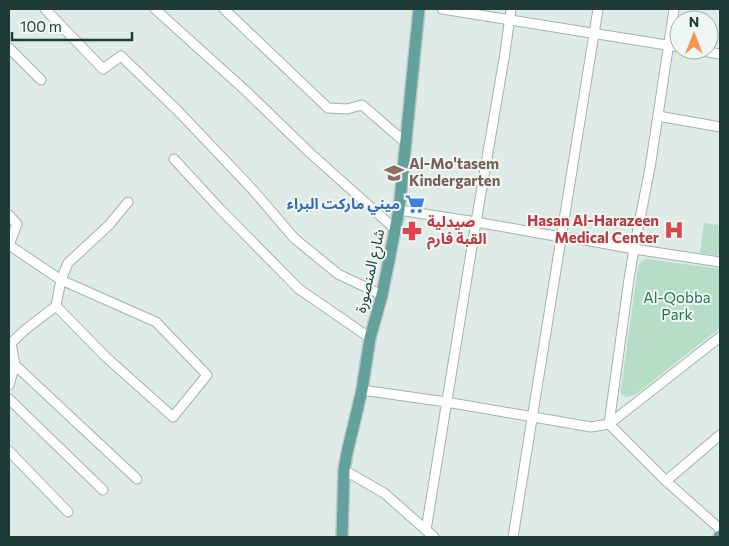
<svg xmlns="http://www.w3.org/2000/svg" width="729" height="546" font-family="Commissioner,'Noto Sans Arabic',sans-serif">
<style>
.green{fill:#b6ddc7}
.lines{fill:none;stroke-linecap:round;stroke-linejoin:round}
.minor-casing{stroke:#a2b3af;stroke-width:11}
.major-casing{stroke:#c0c8c7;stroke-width:14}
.minor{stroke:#fff;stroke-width:9}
.major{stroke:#62a19c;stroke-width:11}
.labels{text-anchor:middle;stroke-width:4;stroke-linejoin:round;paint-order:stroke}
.education-label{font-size:15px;font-weight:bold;fill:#785e54;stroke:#eff7f4;text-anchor:start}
.shop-label{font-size:15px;font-weight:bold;fill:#366cbe;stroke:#eff7f4;text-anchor:end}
.health-label{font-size:15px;font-weight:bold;fill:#be3a42;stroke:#eff7f4;text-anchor:end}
.street-label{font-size:15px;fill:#1f3b38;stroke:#eff7f4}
.park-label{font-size:15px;fill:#297251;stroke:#eff7f4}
</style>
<rect width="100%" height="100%" fill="#dfebe7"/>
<g class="green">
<path d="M704 223 720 225V256L700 253Z"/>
<path d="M647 259 720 269V328L635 395 626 397 621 394V390L638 266 642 261Z"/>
</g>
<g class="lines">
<defs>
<g id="minor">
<path d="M45 9 103 69 121 56 179 112 253 190 294 238 338 274 382 295"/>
<path d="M155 9 246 91 309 152 395 229"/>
<path d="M224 9 328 108 347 109 362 105 406 143"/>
<path d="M442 9 679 47"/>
<path d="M9 48 41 80"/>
<path d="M696 50 720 54"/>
<path d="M658 116 720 127"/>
<path d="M174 159 220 209 299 289 370 338"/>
<path d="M399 210 476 222 561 237 585 240 634 249 720 262"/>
<path d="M9 215 17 224 9 245 61 280 156 322 207 375 173 417 106 357 56 306"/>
<path d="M11 364 15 365 137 479"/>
<path d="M9 385 15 365 11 343 26 329 56 306 61 280 68 263 109 225 128 202"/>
<path d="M362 390 446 402 591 427 609 424 720 337"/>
<path d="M9 399 103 490"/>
<path d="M609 424 629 279 634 249 650 168 674 9"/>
<path d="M609 424 666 481 720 529"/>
<path d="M9 451 68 512"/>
<path d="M344 470 384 493 434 537"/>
<path d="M666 481 720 435"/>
<path d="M426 530 476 222 505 53 511 9"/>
<path d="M513 537 598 9"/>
</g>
<g id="major">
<path d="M342 537 344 470 347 453 362 390 370 338 382 295 399 210 419 9"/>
<path d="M719 537 720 536"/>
</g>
</defs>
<use href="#minor" class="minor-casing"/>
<use href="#major" class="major-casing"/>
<use href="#minor" class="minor"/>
<use href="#major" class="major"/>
</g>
<defs>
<symbol id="school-bare" viewBox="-9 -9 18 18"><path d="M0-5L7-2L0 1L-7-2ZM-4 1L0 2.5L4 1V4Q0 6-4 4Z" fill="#8d6e63" stroke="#eff7f4" stroke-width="2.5" paint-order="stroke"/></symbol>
<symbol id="supermarket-bare" viewBox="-9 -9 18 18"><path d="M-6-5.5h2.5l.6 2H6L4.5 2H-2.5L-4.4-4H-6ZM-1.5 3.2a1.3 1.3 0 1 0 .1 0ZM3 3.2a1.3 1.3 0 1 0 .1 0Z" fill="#3f7fe0" stroke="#eff7f4" stroke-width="2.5" paint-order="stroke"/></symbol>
<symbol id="hospital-bare" viewBox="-9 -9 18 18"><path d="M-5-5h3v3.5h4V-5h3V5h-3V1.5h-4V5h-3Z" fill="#e0444e" stroke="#eff7f4" stroke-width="2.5" paint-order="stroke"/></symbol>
<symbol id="pharmacy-bare" viewBox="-9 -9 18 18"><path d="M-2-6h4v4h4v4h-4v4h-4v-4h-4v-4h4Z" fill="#e0444e" stroke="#eff7f4" stroke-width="2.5" paint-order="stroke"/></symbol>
</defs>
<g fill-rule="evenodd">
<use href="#school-bare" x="380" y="159" width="28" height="28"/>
<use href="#supermarket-bare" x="401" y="190" width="28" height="28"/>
<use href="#hospital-bare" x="660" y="216" width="28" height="28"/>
<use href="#pharmacy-bare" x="398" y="217" width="28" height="28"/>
</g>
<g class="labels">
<g class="education-label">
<text x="409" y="169">Al-Mo'tasem<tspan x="409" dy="17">Kindergarten</tspan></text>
</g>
<g class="shop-label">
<text x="400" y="209">ميني ماركت البراء</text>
</g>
<g class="health-label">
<text x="659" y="226">Hasan Al-Harazeen<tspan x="659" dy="17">Medical Center</tspan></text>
<text x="427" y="227" text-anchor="start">صيدلية<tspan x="427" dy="17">القبة فارم</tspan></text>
</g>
<g class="street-label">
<text transform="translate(370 271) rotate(-77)" y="5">شارع المنصورة</text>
</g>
<g class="park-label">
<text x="677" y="303">Al-Qobba<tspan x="677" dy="17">Park</tspan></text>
</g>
</g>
<rect width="729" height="546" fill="none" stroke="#1f3b38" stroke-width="20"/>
<g transform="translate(694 35)"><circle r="24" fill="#eff7f4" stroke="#9caca9"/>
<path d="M0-4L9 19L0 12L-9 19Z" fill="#f69551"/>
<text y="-8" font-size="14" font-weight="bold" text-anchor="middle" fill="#1f3b38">N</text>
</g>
<path d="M12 32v8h120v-8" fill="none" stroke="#1f3b38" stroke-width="2.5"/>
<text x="20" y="32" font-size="15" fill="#1f3b38" stroke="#eff7f4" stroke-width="4" paint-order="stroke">100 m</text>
</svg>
